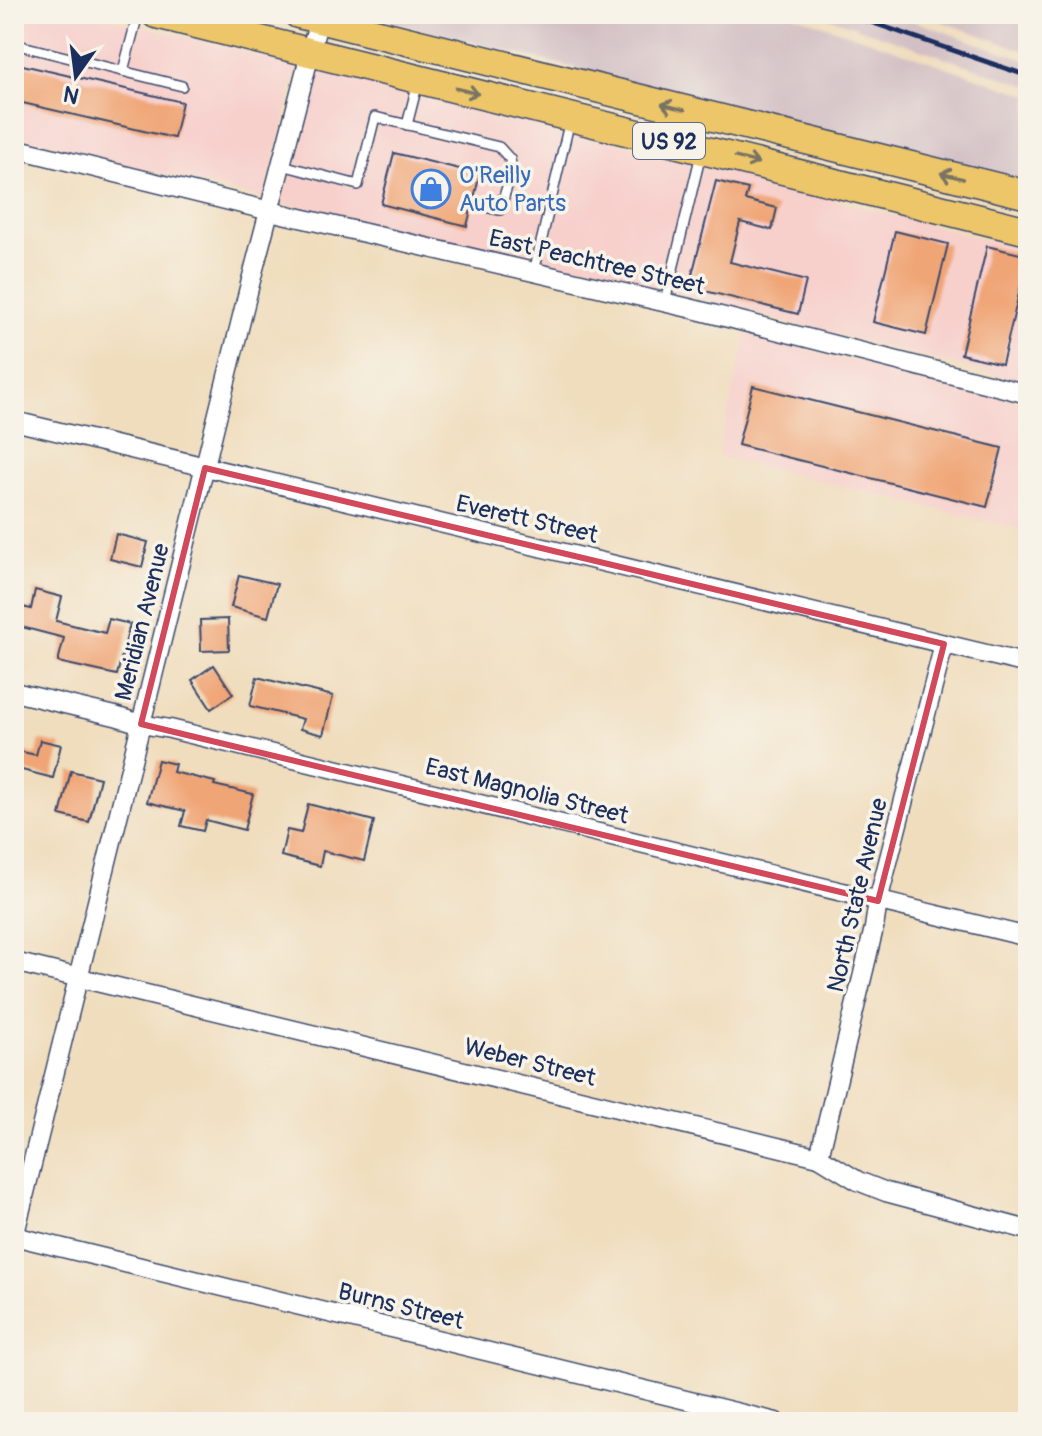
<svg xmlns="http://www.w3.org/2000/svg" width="1042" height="1436" font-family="Pangolin,sans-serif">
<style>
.built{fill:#f7d0cc}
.industrial{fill:#d2bec3}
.building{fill:#f0a576}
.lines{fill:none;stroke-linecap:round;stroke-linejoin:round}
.lane-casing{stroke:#3b496c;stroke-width:12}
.street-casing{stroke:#3b496c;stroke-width:21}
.primary-casing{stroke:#3b496c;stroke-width:31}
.lane{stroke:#fff;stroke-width:9}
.street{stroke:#fff;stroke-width:18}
.primary{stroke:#ecc669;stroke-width:28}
.rail{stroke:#1b2f5e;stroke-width:5}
.oneway{stroke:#797363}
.marked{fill:none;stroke:#d1495b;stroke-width:6;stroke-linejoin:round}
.labels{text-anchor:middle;stroke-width:7;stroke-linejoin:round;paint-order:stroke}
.shield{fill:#f7f3e8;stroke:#5d6a87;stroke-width:2}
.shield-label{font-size:22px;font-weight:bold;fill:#1b2f5e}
.shop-label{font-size:24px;fill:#366cbe;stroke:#f7f3e8;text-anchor:start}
.street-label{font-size:24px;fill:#1b2f5e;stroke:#f7f3e8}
</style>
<rect width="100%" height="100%" fill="#f7f3e8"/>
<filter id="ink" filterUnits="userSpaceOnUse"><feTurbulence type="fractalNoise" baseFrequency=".0125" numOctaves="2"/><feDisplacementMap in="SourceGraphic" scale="16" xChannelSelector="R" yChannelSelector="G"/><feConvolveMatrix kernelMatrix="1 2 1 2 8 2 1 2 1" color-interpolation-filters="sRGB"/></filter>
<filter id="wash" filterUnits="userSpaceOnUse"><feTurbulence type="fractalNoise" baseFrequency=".006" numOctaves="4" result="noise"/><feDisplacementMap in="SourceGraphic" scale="32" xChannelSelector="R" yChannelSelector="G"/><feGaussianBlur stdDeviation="1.8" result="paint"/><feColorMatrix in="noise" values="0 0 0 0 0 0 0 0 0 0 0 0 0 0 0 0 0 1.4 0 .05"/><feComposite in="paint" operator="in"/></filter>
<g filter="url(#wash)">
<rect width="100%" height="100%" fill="#f0ddbd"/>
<g class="built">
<path d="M14 14H92L298 64 264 199 14 138Z"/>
<path d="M316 68 559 127 1028 251V383L691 298 281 203Z"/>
<path d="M747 334 1028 404V531L717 456Z"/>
</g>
<g class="industrial">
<path d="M360 14H791L1028 95V182Z"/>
<path d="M818 14H894L1028 61V86Z"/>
<path d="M920 14H1028V52Z"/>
</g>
<g id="blocks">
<g class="building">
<path d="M14 63 182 102 174 138 14 101Z"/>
<path d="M394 153 480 174 467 226 381 204Z"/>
<path d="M716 181 748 189 745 200 777 208 772 230 740 222 730 262 806 281 798 314 689 287Z"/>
<path d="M895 231 948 244 926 335 873 322Z"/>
<path d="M987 246 1028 256 1002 364 961 354Z"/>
<path d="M753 386 1002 448 987 507 738 445Z"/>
<path d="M116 534 148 542 142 567 110 559Z"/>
<path d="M239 575 277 584 268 617 231 607Z"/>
<path d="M35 590 62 597 56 621 105 633 109 619 130 624 117 675 58 662 64 638 14 625V605L31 609Z"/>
<path d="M228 619 229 650 201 651 200 620Z"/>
<path d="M214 665 233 694 211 709 192 680Z"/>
<path d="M257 677 333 696 323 735 300 729 303 719 250 706Z"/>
<path d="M40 740 61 745 53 778 14 768V750L36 755Z"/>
<path d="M158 760 175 764 173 772 215 782 214 785 253 794 244 830 206 820 203 831 181 826 185 811 147 802Z"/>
<path d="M71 771 100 778 89 822 60 815Z"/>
<path d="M308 804 374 821 364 861 323 851 320 866 281 856 287 830 301 833Z"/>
</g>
</g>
</g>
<g filter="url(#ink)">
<use href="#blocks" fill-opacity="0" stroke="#3b496c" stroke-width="2"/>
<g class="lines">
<defs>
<g id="lane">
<path d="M14 44 182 86"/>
<path d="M123 71 138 14"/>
<path d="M407 125 418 82"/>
<path d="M282 165 358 185 375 117 499 147 510 159 512 170 500 210 485 207"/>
<path d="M534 272 570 120"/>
<path d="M665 302 701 154"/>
</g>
<g id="street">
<path d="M14 148 270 211 689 308 1028 394"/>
<path d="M14 421 1028 664"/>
<path d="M14 692 115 716 141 724 170 729 1028 937"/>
<path d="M14 962 819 1157 858 1181 886 1192 1028 1230"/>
<path d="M819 1157 874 928 878 901 944 644"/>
<path d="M14 1236 776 1422"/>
<path d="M14 1237 249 288 319 19"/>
</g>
<g id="primary">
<path d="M156 14 1028 231"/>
<path d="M298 14 1028 195"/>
</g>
</defs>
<use href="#lane" class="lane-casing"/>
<use href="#street" class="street-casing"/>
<use href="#primary" class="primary-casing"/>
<use href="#lane" class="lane"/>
<use href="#street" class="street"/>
<use href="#primary" class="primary"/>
<path class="rail" d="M847 14 1028 76"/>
</g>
<defs><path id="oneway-shaft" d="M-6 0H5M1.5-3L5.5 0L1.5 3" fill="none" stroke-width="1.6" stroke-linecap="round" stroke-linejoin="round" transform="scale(2)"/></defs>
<g class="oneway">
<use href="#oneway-shaft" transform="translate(467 91) rotate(14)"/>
<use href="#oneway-shaft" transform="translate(673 107) rotate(-166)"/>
<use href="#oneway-shaft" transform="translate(747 160) rotate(14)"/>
<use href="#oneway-shaft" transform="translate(952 176) rotate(-166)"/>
</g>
</g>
<path class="marked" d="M205 468 944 644 878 901 141 724Z"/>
<defs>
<symbol id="shop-ring" viewBox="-11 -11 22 22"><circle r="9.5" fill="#f7f3e8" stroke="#3f7fe0" stroke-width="1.5"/><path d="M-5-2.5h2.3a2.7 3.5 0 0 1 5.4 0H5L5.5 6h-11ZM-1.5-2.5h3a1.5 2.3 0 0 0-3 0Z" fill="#3f7fe0"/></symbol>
</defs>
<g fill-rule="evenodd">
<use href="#shop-ring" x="409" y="167" width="44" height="44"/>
</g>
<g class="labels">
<rect class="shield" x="633" y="123" width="72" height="36" rx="6"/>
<g class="shield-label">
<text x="669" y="149">US 92</text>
</g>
<g class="shop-label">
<text x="459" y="183">O'Reilly<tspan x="459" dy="28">Auto Parts</tspan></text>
</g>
<g class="street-label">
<text transform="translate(597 262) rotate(13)" y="8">East Peachtree Street</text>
<text transform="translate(527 519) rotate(13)" y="8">Everett Street</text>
<text transform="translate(142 622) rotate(-76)" y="8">Meridian Avenue</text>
<text transform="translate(527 791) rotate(14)" y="8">East Magnolia Street</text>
<text transform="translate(857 895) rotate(-77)" y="8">North State Avenue</text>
<text transform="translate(530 1062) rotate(14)" y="8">Weber Street</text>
<text transform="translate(401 1306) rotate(14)" y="8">Burns Street</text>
</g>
</g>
<rect width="1042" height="1436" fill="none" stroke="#f7f3e8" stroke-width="48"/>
<g transform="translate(76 76) rotate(194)" stroke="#f7f3e8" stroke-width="6" paint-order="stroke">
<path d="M0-6L14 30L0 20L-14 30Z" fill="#1b2f5e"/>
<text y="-12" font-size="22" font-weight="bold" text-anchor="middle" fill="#1b2f5e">N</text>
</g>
</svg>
